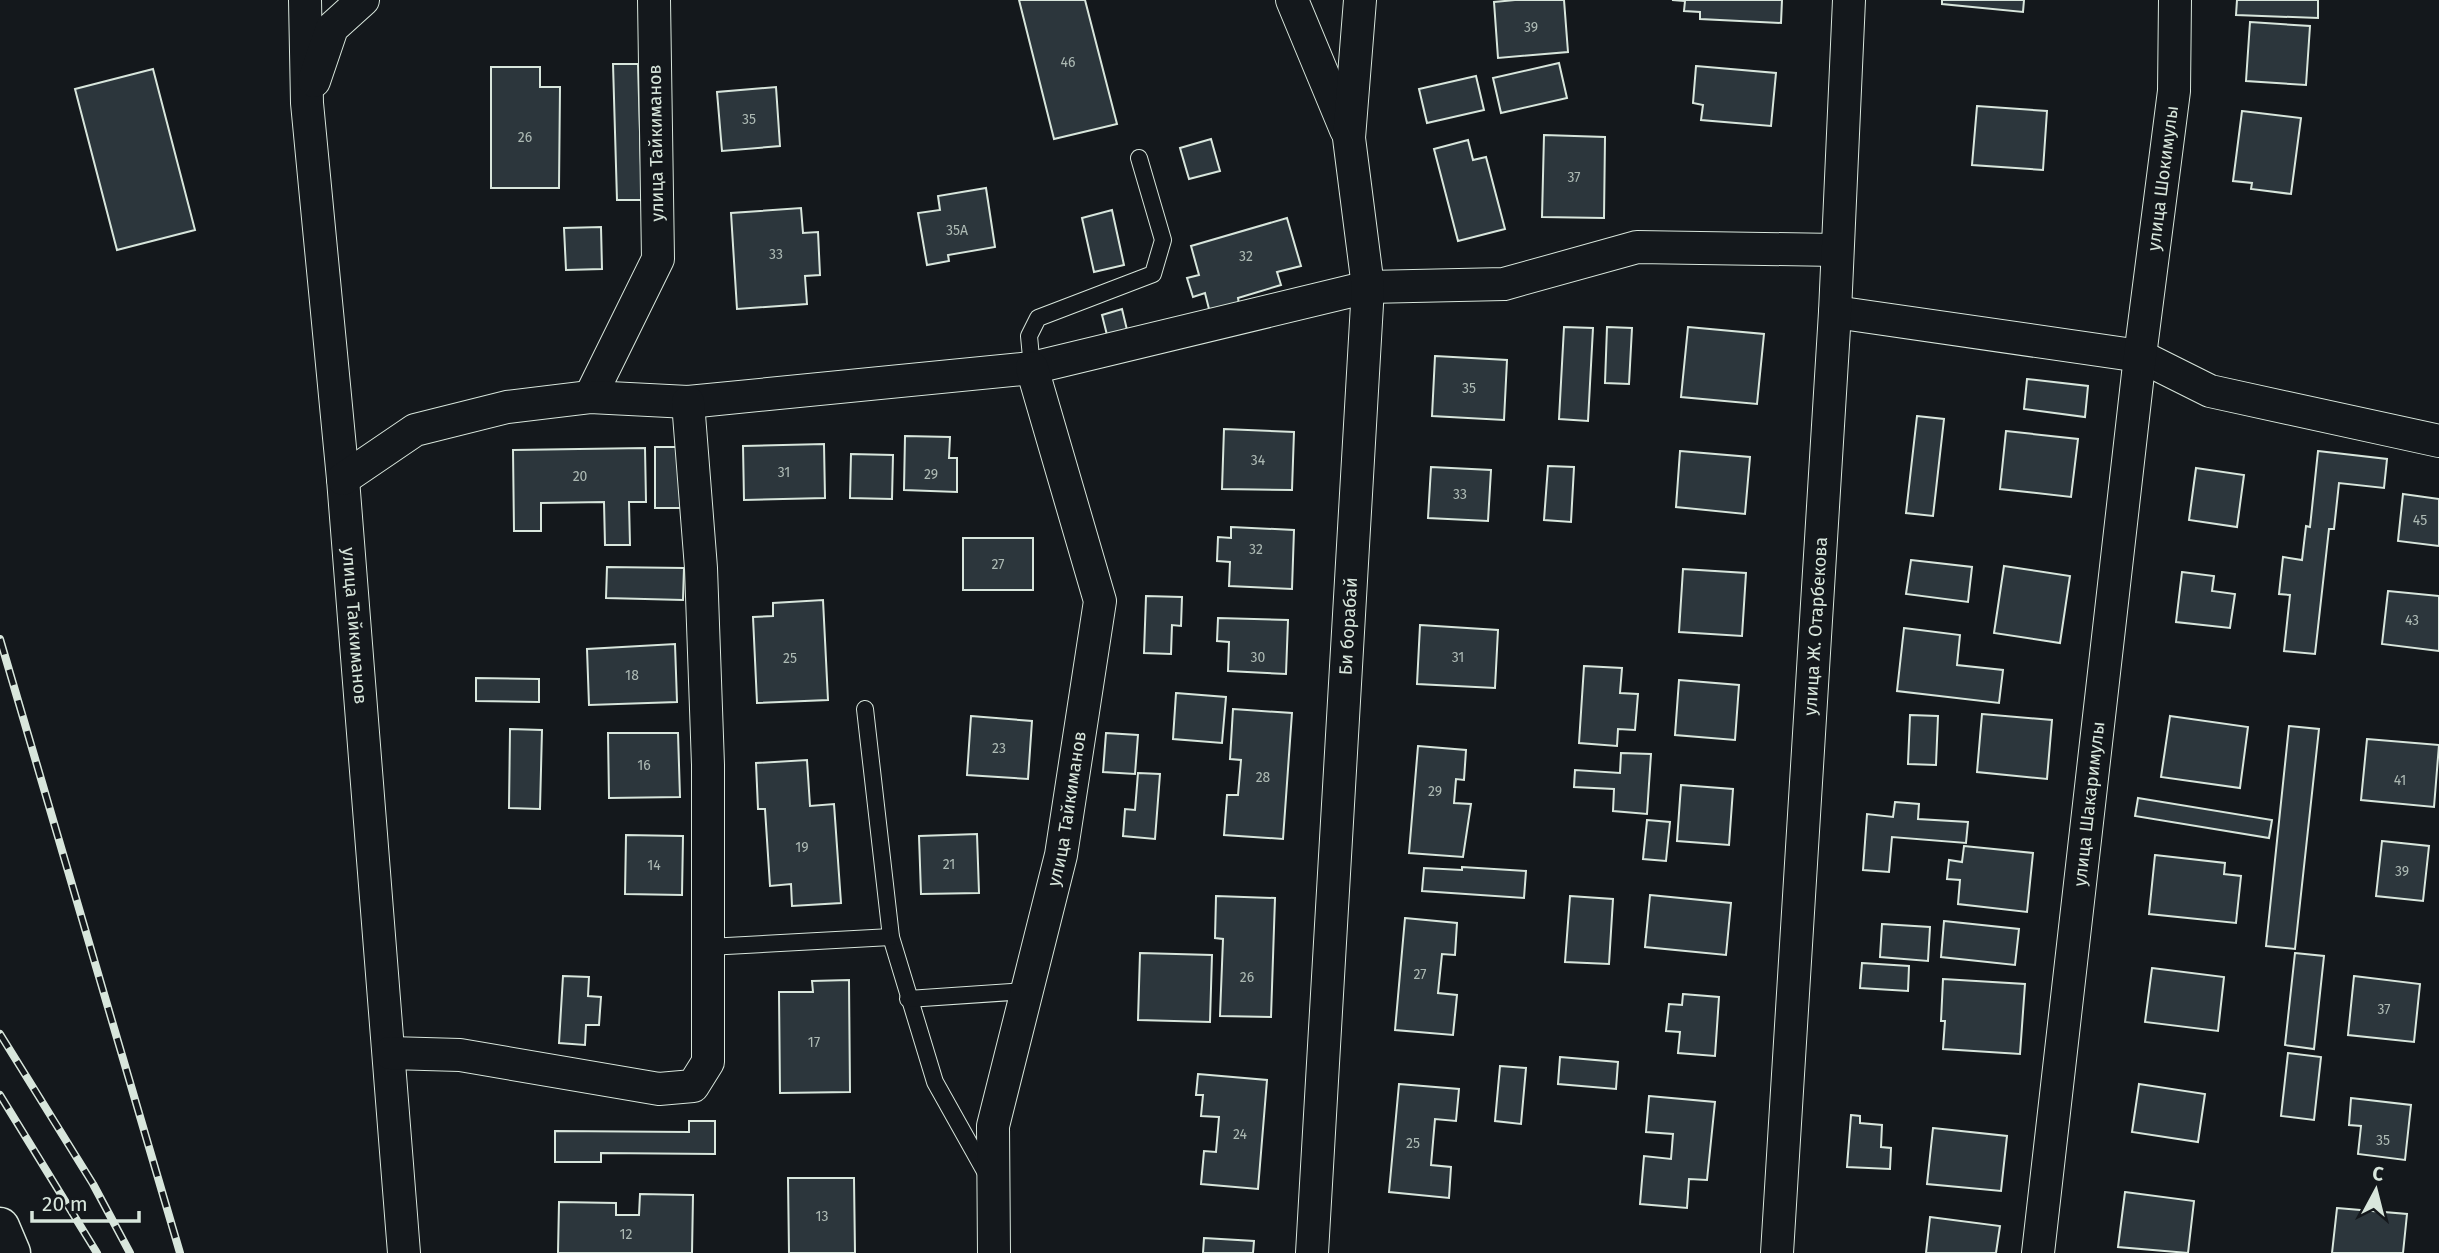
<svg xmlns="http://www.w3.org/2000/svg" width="2439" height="1253" font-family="'Fira Sans',sans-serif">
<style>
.building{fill:#2c363c;stroke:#d8e6dc;stroke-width:2}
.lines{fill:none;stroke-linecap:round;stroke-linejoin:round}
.lane-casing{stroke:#d8e6dc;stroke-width:18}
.street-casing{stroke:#d8e6dc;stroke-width:34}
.secondary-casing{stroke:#d8e6dc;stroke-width:41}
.lane{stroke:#14181c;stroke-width:16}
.street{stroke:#14181c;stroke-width:32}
.secondary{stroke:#14181c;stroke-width:38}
.rail-casing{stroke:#d8e6dc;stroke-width:8}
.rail{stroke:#14181c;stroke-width:5;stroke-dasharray:16;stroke-linecap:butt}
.labels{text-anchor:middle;stroke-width:5;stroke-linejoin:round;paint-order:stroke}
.number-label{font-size:14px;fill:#adbab4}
.street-label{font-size:18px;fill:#d8e6dc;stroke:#14181c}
</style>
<rect width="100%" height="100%" fill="#14181c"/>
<g class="building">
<path d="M1019 0H1085L1117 124 1054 139Z"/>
<path d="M1515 0H1564L1568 52 1498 58 1494 2Z"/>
<path d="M1672 0H1782L1781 23 1700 19V12L1684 11 1685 1Z"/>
<path d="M1942 0H2024L2023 12 1942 4Z"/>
<path d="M2237 0H2318V18L2236 15Z"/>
<path d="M2250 22 2310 26 2306 85 2246 81Z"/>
<path d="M1559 63 1567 98 1501 113 1493 78Z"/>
<path d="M613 64H638L642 200H617Z"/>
<path d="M1696 66 1776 73 1771 126 1701 120 1703 105 1693 103Z"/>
<path d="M491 67H540V87H560L559 188H491Z"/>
<path d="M153 69 195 230 117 250 75 89Z"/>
<path d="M1476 76 1484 110 1427 123 1419 89Z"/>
<path d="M776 87 780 146 722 151 717 92Z"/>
<path d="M1977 106 2047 111 2043 170 1972 165Z"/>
<path d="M2242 111 2301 118 2291 194 2251 189 2252 183 2233 181Z"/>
<path d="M1544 135 1605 137 1604 218 1542 217Z"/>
<path d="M1211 139 1220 171 1189 179 1180 148Z"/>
<path d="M1468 140 1473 160 1486 157 1505 229 1458 241 1434 149Z"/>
<path d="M986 188 995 247 948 255 949 261 927 265 918 213 940 210 938 196Z"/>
<path d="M801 208 803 233 818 232 820 275 805 276 807 304 737 309 731 213Z"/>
<path d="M1112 210 1124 265 1094 272 1082 218Z"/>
<path d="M1287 218 1301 266 1277 272 1281 285 1238 298 1239 304 1210 313 1205 293 1193 297 1187 278 1199 275 1191 246Z"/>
<path d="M601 227 602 269 566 270 564 228Z"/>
<path d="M1122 309 1128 334 1108 339 1102 315Z"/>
<path d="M1564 327 1593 328 1588 421 1559 419Z"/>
<path d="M1607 327 1632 328 1629 384 1605 383Z"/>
<path d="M1688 327 1764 334 1757 404 1681 397Z"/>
<path d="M1435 356 1507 360 1504 420 1432 416Z"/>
<path d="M2027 379 2088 386 2085 417 2024 409Z"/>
<path d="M1917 416 1944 419 1933 516 1906 513Z"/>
<path d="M1224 429 1294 432 1292 490 1222 489Z"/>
<path d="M2006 431 2078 439 2071 497 2000 489Z"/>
<path d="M905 436 950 437 949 458H957V492L904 490Z"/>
<path d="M824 444 825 498 744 500 743 446Z"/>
<path d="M655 447H681L682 508H655Z"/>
<path d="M645 448 646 502H629L630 545H605L604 502 541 503V531H514L513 450Z"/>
<path d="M1680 451 1750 457 1745 514 1676 507Z"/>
<path d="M2318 451 2387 459 2384 488 2339 483 2334 529H2329L2315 654 2284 651 2290 595 2279 594 2283 557 2302 560 2306 526 2310 527Z"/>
<path d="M851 454 893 455 892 499 850 498Z"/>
<path d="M1548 466 1574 467 1571 522 1544 520Z"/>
<path d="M1431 467 1491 470 1488 521 1428 518Z"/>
<path d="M2196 468 2244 475 2237 527 2189 520Z"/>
<path d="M2403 494 2439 499V546L2398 541Z"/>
<path d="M1231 527 1294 530 1292 589 1229 586 1230 562 1217 561 1218 537 1231 538Z"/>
<rect x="963" y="538" width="70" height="52"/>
<path d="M1911 560 1972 567 1968 602 1906 594Z"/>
<path d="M2004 566 2070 576 2060 643 1994 633Z"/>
<path d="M607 567 684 568 683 600 606 598Z"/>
<path d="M1683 569 1746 573 1742 636 1679 632Z"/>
<path d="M2182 572 2214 576 2212 591 2235 594 2230 628 2176 622Z"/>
<path d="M2388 591 2439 596V651L2382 644Z"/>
<path d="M1146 596 1182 597 1181 626 1172 625 1171 654 1144 653Z"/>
<path d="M823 600 828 700 757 703 753 617 773 616V603Z"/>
<path d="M1218 618 1288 620 1286 674 1228 671 1229 642 1217 641Z"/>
<path d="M1420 625 1498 630 1495 688 1417 684Z"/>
<path d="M1904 628 1960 635 1957 665 2003 670 1999 703 1897 691Z"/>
<path d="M675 644 677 702 589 705 587 649Z"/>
<path d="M1584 666 1622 668 1620 693 1638 694 1635 730 1618 729 1617 746 1579 743Z"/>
<path d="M476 678 539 679V702L476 701Z"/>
<path d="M1679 680 1739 685 1735 740 1675 735Z"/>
<path d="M1176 693 1226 697 1222 743 1173 739Z"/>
<path d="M1233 709 1292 713 1283 839 1224 835 1227 795H1238L1241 760 1230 759Z"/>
<path d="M1982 714 2052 720 2047 779 1977 772Z"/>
<path d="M1910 715 1938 716 1936 765 1908 764Z"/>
<path d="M971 716 1032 721 1028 779 967 775Z"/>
<path d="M2170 716 2248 727 2240 788 2161 777Z"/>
<path d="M2289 726 2319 729 2295 949 2266 946Z"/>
<path d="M510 729 542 730 540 809 509 808Z"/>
<path d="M608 733H678L680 797 609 798Z"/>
<path d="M1106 733 1138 735 1135 774 1103 772Z"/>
<path d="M2367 739 2439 745 2434 807 2361 800Z"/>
<path d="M1418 746 1466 750 1464 780 1456 779 1454 803 1471 804 1463 857 1409 853Z"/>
<path d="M1621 753 1651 754 1647 814 1613 811 1614 789 1574 787 1575 770 1620 773Z"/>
<path d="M807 760 810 806 834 804 841 903 792 906 791 884 770 886 765 809H758L756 763Z"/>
<path d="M1138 773 1160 774 1155 839 1123 836 1125 809 1135 810Z"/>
<path d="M1681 785 1733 789 1729 845 1677 841Z"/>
<path d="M2138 798 2272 820 2269 838 2135 816Z"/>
<path d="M1895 802 1919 804 1918 819 1968 822 1966 843 1892 837 1889 872 1863 870 1867 814 1893 817Z"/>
<path d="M1647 820 1670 822 1666 861 1643 859Z"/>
<path d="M977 834 979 893 921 894 919 836Z"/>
<path d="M626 835 683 836 682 895 625 894Z"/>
<path d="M2382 841 2429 846 2423 901 2376 896Z"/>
<path d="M1964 846 2033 853 2027 912 1958 904 1960 880 1947 879 1949 860 1962 862Z"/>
<path d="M2155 855 2225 863 2224 874 2241 876 2236 923 2149 914Z"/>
<path d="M1462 867 1526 871 1524 898 1422 891 1424 868 1462 870Z"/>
<path d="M1650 895 1731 903 1726 955 1645 947Z"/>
<path d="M1216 896 1275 898 1271 1017 1220 1016 1223 939 1215 938Z"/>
<path d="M1570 896 1613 899 1609 964 1565 962Z"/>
<path d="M1405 918 1457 923 1455 955 1442 954 1438 993 1457 995 1453 1035 1395 1030Z"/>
<path d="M1944 921 2019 929 2015 965 1941 957Z"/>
<path d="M1882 924 1930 927 1928 961 1880 957Z"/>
<path d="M1140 953 1212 955 1210 1022 1138 1020Z"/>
<path d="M2295 953 2324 956 2314 1049 2285 1045Z"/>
<path d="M1862 963 1909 966 1908 991 1860 988Z"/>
<path d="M2152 968 2224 977 2218 1031 2145 1022Z"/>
<path d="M563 976 589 977 588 996 601 997 599 1025H586L585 1045 559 1043Z"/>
<path d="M2354 976 2420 984 2414 1042 2348 1035Z"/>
<path d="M1943 979 2025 984 2020 1054 1943 1049 1945 1021H1941Z"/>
<path d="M849 980 850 1092 780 1093 779 992H813L812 981Z"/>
<path d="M1683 994 1719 997 1715 1056 1678 1053 1680 1032 1666 1031 1669 1004 1682 1005Z"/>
<path d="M2288 1053 2321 1057 2314 1120 2281 1116Z"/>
<path d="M1560 1057 1618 1062 1616 1089 1558 1084Z"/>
<path d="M1500 1066 1526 1068 1521 1124 1495 1121Z"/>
<path d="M1198 1074 1267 1080 1258 1189 1201 1184 1204 1151 1216 1152 1219 1117 1201 1116 1203 1095H1196Z"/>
<path d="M1399 1084 1459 1089 1456 1121 1435 1119 1431 1165 1451 1167 1449 1198 1389 1192Z"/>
<path d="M2139 1084 2205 1094 2198 1142 2132 1132Z"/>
<path d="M1649 1096 1715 1102 1707 1180 1689 1179 1687 1208 1640 1204 1644 1156 1671 1159 1673 1134 1646 1132Z"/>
<path d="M2351 1098 2411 1105 2405 1160 2358 1154 2361 1126 2349 1125Z"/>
<path d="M1851 1115 1860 1116V1123L1882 1125 1881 1147 1891 1148 1890 1169 1847 1167Z"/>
<path d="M689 1121H715V1154L601 1153V1162H555V1131L689 1132Z"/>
<path d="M1933 1128 2007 1136 2001 1191 1927 1184Z"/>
<path d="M788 1178H854L855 1253H789Z"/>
<path d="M2125 1192 2194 1201 2188 1253 2118 1247Z"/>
<path d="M640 1194 693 1195 692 1253H558L559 1202 616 1203V1215H639Z"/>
<path d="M2337 1208 2407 1214 2403 1253H2332Z"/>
<path d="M1930 1217 2000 1226 1996 1253H1926Z"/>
<path d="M1204 1238 1254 1241 1253 1253H1203Z"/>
</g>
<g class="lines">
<defs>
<g id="lane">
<path d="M1032 368 1029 336 1038 318 1153 274 1163 240 1139 158"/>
<path d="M865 709 891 937 935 1082 987 1175"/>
<path d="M708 947 891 937"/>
<path d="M908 999 1027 991"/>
</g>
<g id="street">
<path id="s1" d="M305 0 307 103 343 479 404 1253"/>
<path d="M1292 0 1346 130"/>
<path d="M314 81 332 28 363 0"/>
<path d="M1835 312 2140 356 2210 391 2439 441"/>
<path d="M590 397 658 259 654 0"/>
<path d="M343 479 415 430 507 407 590 397 688 402 1032 368 1368 287 1504 284 1637 247 1837 250"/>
<path d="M390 1053 460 1055 659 1089 693 1086 708 1062V765L701 568 688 402"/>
<path id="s2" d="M994 1253 993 1126 1061 855 1100 601 1032 368"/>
<path id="s3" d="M1312 1253 1368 287 1349 138 1360 0"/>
<path id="s4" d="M1777 1253 1835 312 1849 0"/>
<path id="s5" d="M2038 1253 2140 356 2174 91 2175 0"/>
</g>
<path id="secondary" d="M0 1227 11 1253"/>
</defs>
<use href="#lane" class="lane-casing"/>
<use href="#street" class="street-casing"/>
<use href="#secondary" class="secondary-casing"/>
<use href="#lane" class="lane"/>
<use href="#street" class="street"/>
<use href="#secondary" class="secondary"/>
<defs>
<g id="rail">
<path d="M0 639 180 1253"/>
<path d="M0 1034 93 1184 130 1253"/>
<path d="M0 1095 97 1253"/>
</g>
</defs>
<use href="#rail" class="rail-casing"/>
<use href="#rail" class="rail"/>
</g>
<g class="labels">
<g class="number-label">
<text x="1531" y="32">39</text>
<text x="1068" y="67">46</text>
<text x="749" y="124">35</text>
<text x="525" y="142">26</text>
<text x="1574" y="182">37</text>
<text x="957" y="235">35A</text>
<text x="776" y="259">33</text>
<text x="1246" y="261">32</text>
<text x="1469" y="393">35</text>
<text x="1258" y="465">34</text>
<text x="784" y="477">31</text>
<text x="931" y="479">29</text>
<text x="580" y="481">20</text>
<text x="1460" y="499">33</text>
<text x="2420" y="525">45</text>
<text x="1256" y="554">32</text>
<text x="998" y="569">27</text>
<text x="2412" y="625">43</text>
<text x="1258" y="662">30</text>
<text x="1458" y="662">31</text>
<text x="790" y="663">25</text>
<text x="632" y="680">18</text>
<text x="999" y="753">23</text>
<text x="644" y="770">16</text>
<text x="1263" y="782">28</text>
<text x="2400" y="785">41</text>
<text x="1435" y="796">29</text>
<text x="802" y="852">19</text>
<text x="949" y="869">21</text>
<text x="654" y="870">14</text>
<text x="2402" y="876">39</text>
<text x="1420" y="979">27</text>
<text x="1247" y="982">26</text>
<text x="2384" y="1014">37</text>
<text x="814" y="1047">17</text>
<text x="1240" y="1139">24</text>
<text x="2383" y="1145">35</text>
<text x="1413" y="1148">25</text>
<text x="822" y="1221">13</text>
<text x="626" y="1239">12</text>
</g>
<g class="street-label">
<text transform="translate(656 143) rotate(-91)" y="6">улица Тайкиманов</text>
<text dy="6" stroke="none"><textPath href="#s5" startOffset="1082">улица Шокимулы</textPath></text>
<text dy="6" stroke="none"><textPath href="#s1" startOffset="628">улица Тайкиманов</textPath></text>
<text dy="6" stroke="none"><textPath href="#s3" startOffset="628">Би борабай</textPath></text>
<text dy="6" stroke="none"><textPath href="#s4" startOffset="628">улица Ж. Отарбекова</textPath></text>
<text dy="6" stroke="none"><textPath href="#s5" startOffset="452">улица Шакаримулы</textPath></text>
<text dy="6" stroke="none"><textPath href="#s2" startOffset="453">улица Тайкиманов</textPath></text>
</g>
</g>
<g transform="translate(2376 1190) rotate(7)" stroke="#14181c" stroke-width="5" paint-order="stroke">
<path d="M0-5L12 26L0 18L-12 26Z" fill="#d8e6dc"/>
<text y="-10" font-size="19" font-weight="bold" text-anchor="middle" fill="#d8e6dc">С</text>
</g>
<path d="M32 1211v10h107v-10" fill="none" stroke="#d8e6dc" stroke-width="3.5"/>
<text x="42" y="1211" font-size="21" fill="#d8e6dc" stroke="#14181c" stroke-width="5" paint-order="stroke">20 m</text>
</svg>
